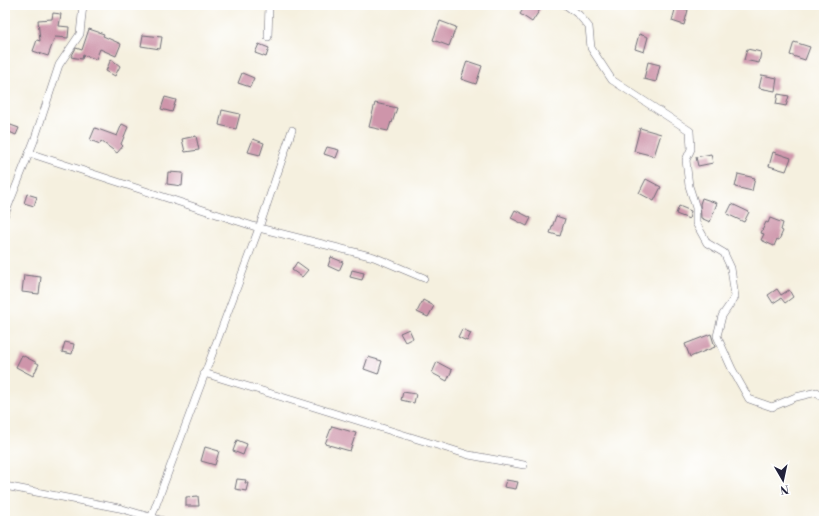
<svg xmlns="http://www.w3.org/2000/svg" width="829" height="526" font-family="'Libre Bodoni',serif">
<style>
.building{fill:#ce95aa}
.lines{fill:none;stroke-linecap:round;stroke-linejoin:round}
.minor-casing{stroke:#6c6a74;stroke-width:8}
.minor{stroke:#fff;stroke-width:7}
</style>
<rect width="100%" height="100%" fill="#fff"/>
<filter id="ink" filterUnits="userSpaceOnUse"><feTurbulence type="fractalNoise" baseFrequency=".025" numOctaves="2"/><feDisplacementMap in="SourceGraphic" scale="8" xChannelSelector="R" yChannelSelector="G"/><feConvolveMatrix kernelMatrix="1 2 1 2 8 2 1 2 1" color-interpolation-filters="sRGB"/></filter>
<filter id="wash" filterUnits="userSpaceOnUse"><feTurbulence type="fractalNoise" baseFrequency=".012" numOctaves="4" result="noise"/><feDisplacementMap in="SourceGraphic" scale="16" xChannelSelector="R" yChannelSelector="G"/><feGaussianBlur stdDeviation="0.9" result="paint"/><feColorMatrix in="noise" values="0 0 0 0 0 0 0 0 0 0 0 0 0 0 0 0 0 1.4 0 .05"/><feComposite in="paint" operator="in"/></filter>
<g filter="url(#wash)">
<rect width="100%" height="100%" fill="#f5f0df"/>
<g id="blocks">
<g class="building">
<path d="M526 5H537L541 8 532 22 520 14Z"/>
<path d="M676 6 688 10 684 25 672 21Z"/>
<path d="M53 13 61 14 59 26 69 27 68 38 55 37 48 56 33 51 37 40 40 41 38 20 52 19Z"/>
<path d="M440 21 456 27 449 46 433 40Z"/>
<path d="M89 29 104 34 103 36 121 44 116 56 100 49 96 59 83 55 82 59 71 57 76 48 82 50Z"/>
<path d="M639 34 648 37 644 52 635 49Z"/>
<path d="M143 35 162 37 160 49 141 46Z"/>
<path d="M794 42 810 47 805 60 790 55Z"/>
<path d="M259 44 269 48 266 57 255 53Z"/>
<path d="M747 49 761 52 759 63 744 60Z"/>
<path d="M111 59 120 66 115 76 106 71Z"/>
<path d="M467 61 482 66 476 84 461 79Z"/>
<path d="M648 62 660 65 656 82 644 79Z"/>
<path d="M242 73 254 78 250 87 238 83Z"/>
<path d="M762 75 777 78 775 91 759 88Z"/>
<path d="M778 94 789 96 786 106 776 104Z"/>
<path d="M165 97 176 100 172 112 161 109Z"/>
<path d="M375 103 397 108 392 123 391 122 388 131 369 127Z"/>
<path d="M222 110 240 114 236 129 219 125Z"/>
<path d="M5 123 19 128 16 135 5 130Z"/>
<path d="M122 124 128 127 121 144 123 146 117 153 101 141 100 144 90 140 95 128 117 136Z"/>
<path d="M640 128 661 134 654 156 634 151Z"/>
<path d="M196 136 199 150 185 152 182 139Z"/>
<path d="M253 139 264 143 260 155 248 152Z"/>
<path d="M327 147 339 150 336 158 324 154Z"/>
<path d="M773 152 791 158 786 171 769 166Z"/>
<path d="M711 154 713 163 698 166 696 157Z"/>
<path d="M168 172 183 173 182 186 167 184Z"/>
<path d="M738 174 755 178 752 191 735 187Z"/>
<path d="M646 179 661 187 654 201 639 193Z"/>
<path d="M27 194 37 197 34 206 24 203Z"/>
<path d="M702 198 717 203 710 222 701 218 700 204Z"/>
<path d="M732 204 749 212 744 222 727 214Z"/>
<path d="M679 206 691 211 689 219 676 214Z"/>
<path d="M515 210 531 218 527 226 511 218Z"/>
<path d="M556 216 565 219 560 236 550 233Z"/>
<path d="M770 218 783 223 781 230 783 231 779 240 777 239 774 246 761 240 764 234 761 233 766 222 768 223Z"/>
<path d="M331 257 343 262 339 271 328 266Z"/>
<path d="M297 262 308 270 302 277 292 270Z"/>
<path d="M352 270 364 273 362 280 350 277Z"/>
<path d="M24 275 41 277 39 294 22 292Z"/>
<path d="M777 289 781 295 789 290 793 297 785 303 781 298 773 303 768 295Z"/>
<path d="M423 300 434 306 428 317 417 312Z"/>
<path d="M409 329 413 338 405 342 400 333Z"/>
<path d="M462 329 471 333 467 341 458 337Z"/>
<path d="M711 334 715 347 690 357 685 344Z"/>
<path d="M65 342 74 344 72 354 62 352Z"/>
<path d="M22 355 39 364 33 376 16 367Z"/>
<path d="M368 357 382 361 378 374 364 369Z"/>
<path d="M437 362 452 370 447 381 432 373Z"/>
<path d="M403 392 416 394 414 403 401 400Z"/>
<path d="M332 426 356 433 350 451 325 444Z"/>
<path d="M237 440 247 444 243 455 233 451Z"/>
<path d="M205 447 219 451 215 465 201 461Z"/>
<path d="M237 479 246 480 245 483H248L246 491 235 489Z"/>
<path d="M506 480 518 482 516 489 504 487Z"/>
<path d="M198 496 199 506H186V497Z"/>
</g>
</g>
</g>
<g filter="url(#ink)">
<use href="#blocks" fill-opacity="0" stroke="#6c6a74" stroke-width="1"/>
<g class="lines">
<defs>
<g id="minor">
<path d="M566 5 579 15 589 27 591 48 612 80 690 131 691 149 686 160 689 186 696 208V223L707 243 724 253 731 268 735 297 722 316 717 336 732 369 749 399 772 407 796 397 817 392 824 399"/>
<path d="M268 37 269 5"/>
<path d="M29 153 259 228 374 257 424 278"/>
<path d="M5 214 34 141 59 65 80 34 83 5"/>
<path d="M204 373 469 455 524 465"/>
<path d="M5 486 119 508 164 521"/>
<path d="M150 521 259 228 292 130"/>
</g>
</defs>
<use href="#minor" class="minor-casing"/>
<use href="#minor" class="minor"/>
</g>
</g>
<rect width="829" height="526" fill="none" stroke="#fff" stroke-width="20"/>
<g transform="translate(783 480) rotate(171)" stroke="#ffffff" stroke-width="3" paint-order="stroke">
<path d="M0-3L7 15L0 10L-7 15Z" fill="#22223b"/>
<text y="-6" font-size="11" font-weight="bold" text-anchor="middle" fill="#22223b">N</text>
</g>
</svg>
